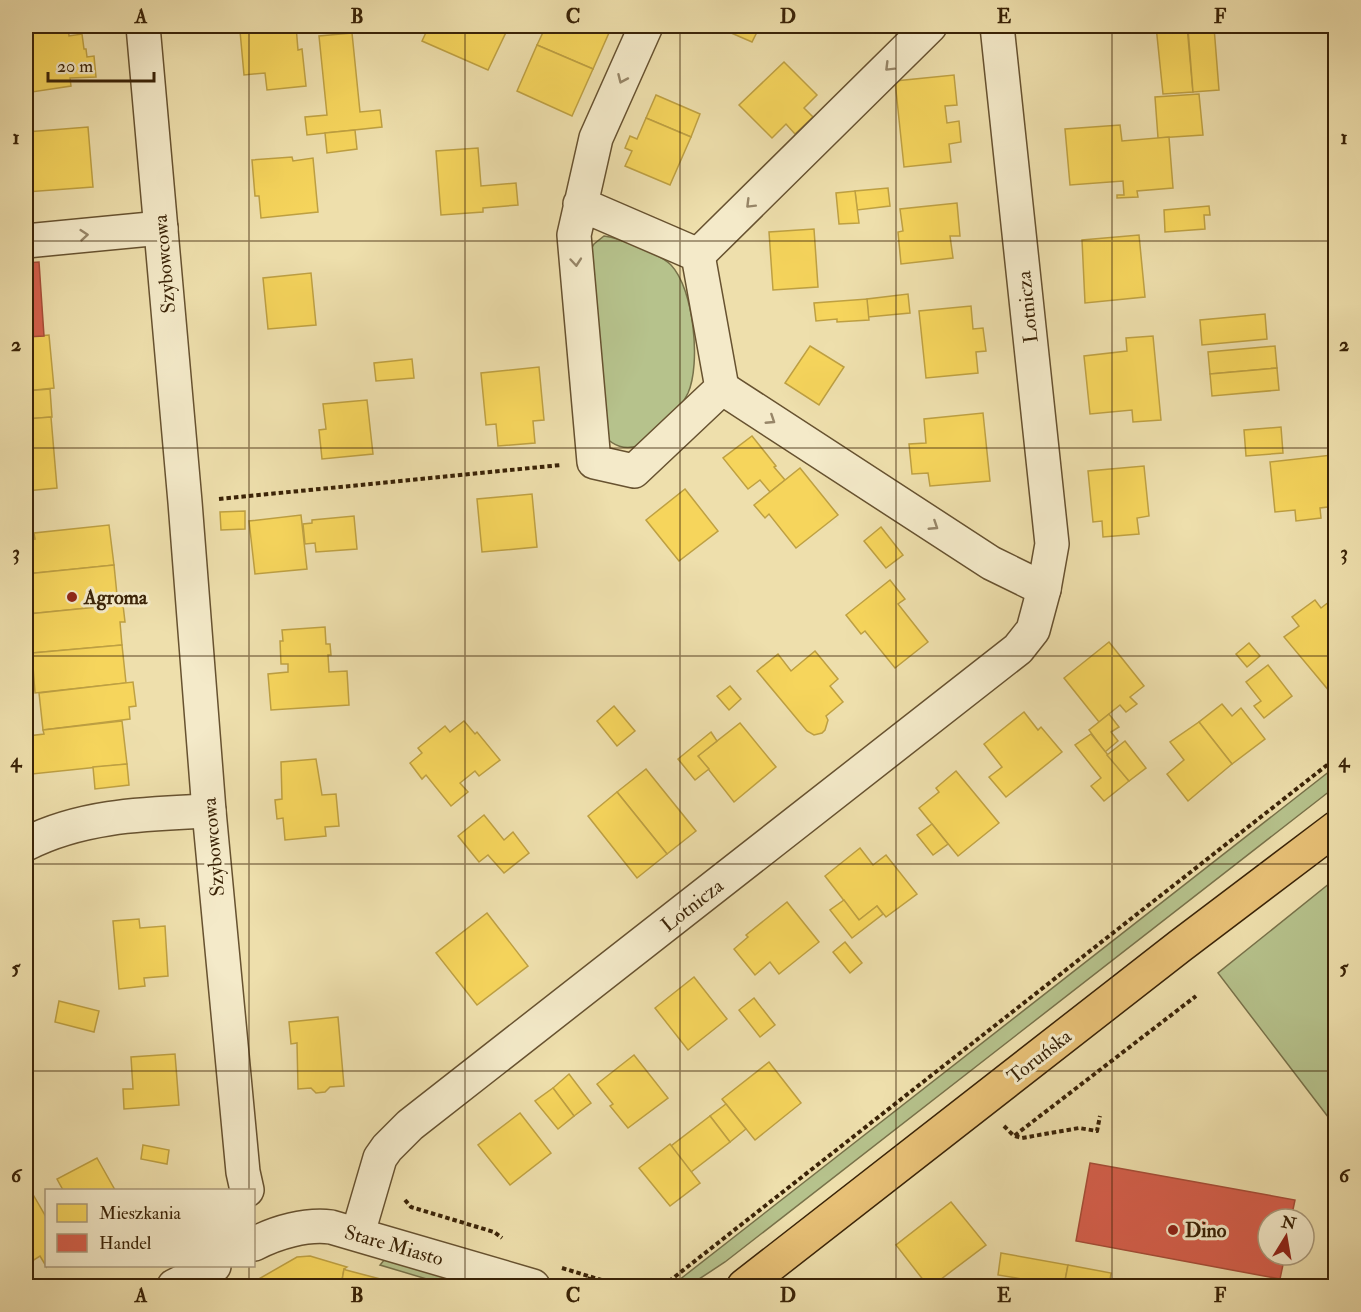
<svg xmlns="http://www.w3.org/2000/svg" width="1361" height="1312" font-family="'IM FELL Double Pica',serif">
<style>
.green{fill:#b6c28c;stroke:#78724a;stroke-width:1.5}
.homes{fill:#f6d55c;stroke:#bea042;stroke-width:1.5}
.shops{fill:#d6604d;stroke:#a74e38;stroke-width:1.5}
.lines{fill:none;stroke-linecap:round;stroke-linejoin:round}
.minor-casing{stroke:#675230;stroke-width:36}
.major-casing{stroke:#3a2307;stroke-width:36}
.path{stroke:#3a2307;stroke-width:4;stroke-dasharray:4.5 3;stroke-linecap:butt}
.minor{stroke:#f4eac9;stroke-width:33}
.major{stroke:#e7c076;stroke-width:33}
.oneway{stroke:#978668}
.grid{fill:none;stroke:#3a2307;stroke-width:1.5;stroke-opacity:0.55}
.poi-dot{fill:#8f2418;stroke:#f4eac9;stroke-width:2}
.labels{text-anchor:middle;stroke-width:6;stroke-linejoin:round;paint-order:stroke}
.street-label{font-size:20px;fill:#3a2307;stroke:#f4eac9}
.poi-label{font-size:20px;font-weight:bold;fill:#3a2307;stroke:#f4eac9;text-anchor:start}
.neatline{fill:none;stroke:#3a2307;stroke-width:2}
.grid-label{font-size:20px;text-anchor:middle;font-weight:bold;fill:#3a2307}
</style>
<rect width="100%" height="100%" fill="#eedfac"/>
<filter id="stains"><feTurbulence type="fractalNoise" baseFrequency=".00333" numOctaves="4"/><feColorMatrix values="0 0 0 0 .2 0 0 0 0 .09 0 0 0 0 .02 0 0 0 .5 -.17"/></filter>
<radialGradient id="worn" r=".72"><stop offset=".6" stop-color="#630" stop-opacity="0"/><stop offset="1" stop-color="#630" stop-opacity=".3"/></radialGradient>
<g class="green">
<path d="M604 236C620 238 660 254 671 265 694 289 701 364 688 393 677 416 656 430 638 446 624 450 614 446 604 436L588 254 594 244Z"/>
<path d="M1335 767V787L725 1262 690 1285 676 1286 674 1284Z"/>
<path d="M1335 879V1126L1218 973Z"/>
<path d="M385 1259 478 1286H450L380 1265Z"/>
</g>
<g class="homes">
<path d="M46 26H68L69 36 82 34 84 49H86L87 57 94 56 96 77 70 78 71 86 32 92V81H26V27Z"/>
<path d="M240 26H270V28L240 31Z"/>
<path d="M296 26 298 50 302 49 306 86 267 90 265 73 244 75 240 31Z"/>
<path d="M429 26H509L488 70 422 41Z"/>
<path d="M546 26H612L593 69 537 45Z"/>
<path d="M715 26H760L752 42Z"/>
<path d="M1156 26H1187L1193 92 1163 94Z"/>
<path d="M1214 27 1219 90 1193 92 1188 29Z"/>
<path d="M352 33 360 112 380 110 382 127 307 135 305 117 327 115 319 36Z"/>
<path d="M537 45 593 69 572 116 517 91Z"/>
<path d="M784 62 817 95 804 108 813 117 795 134 786 124 772 138 739 105Z"/>
<path d="M954 75 957 105 945 106 947 123 959 121 961 142 949 144 951 162 904 167 895 81Z"/>
<path d="M1199 94 1203 135 1158 138 1155 97Z"/>
<path d="M656 95 700 114 691 137 646 118Z"/>
<path d="M646 118 691 137 670 185 625 166 632 151 625 148 630 136 637 139Z"/>
<path d="M1120 125 1122 141 1169 137 1173 188 1137 191 1138 197 1117 198V195H1124L1123 181 1070 185 1065 129Z"/>
<path d="M88 127 93 187 26 192V132Z"/>
<path d="M355 130 357 149 327 153 325 133Z"/>
<path d="M478 148 481 186 516 183 518 205 483 208V212L441 215 436 151Z"/>
<path d="M292 157 293 161 313 158 318 212 261 218 259 196H255L252 160Z"/>
<path d="M888 188 890 206 857 210 855 191Z"/>
<path d="M855 191 859 223 839 224 836 193Z"/>
<path d="M957 203 960 236H950L953 258 901 264 898 232 903 231 900 209Z"/>
<path d="M1209 206 1210 215H1204L1205 229 1165 232 1164 210Z"/>
<path d="M814 229 818 287 773 290 769 232Z"/>
<path d="M1139 235 1145 297 1085 303 1082 240Z"/>
<path d="M311 273 316 325 268 329 263 278Z"/>
<path d="M908 294 910 313 868 317 867 299Z"/>
<path d="M867 299 869 320 837 322V319L816 321 814 303Z"/>
<path d="M971 306 973 329 983 328 986 351 976 352 978 373 926 378 919 311Z"/>
<path d="M1265 314 1267 339 1202 345 1200 320Z"/>
<path d="M49 335 54 388 26 391V337Z"/>
<path d="M1153 336 1161 420 1133 422 1132 410 1090 414 1084 356 1127 351 1126 338Z"/>
<path d="M810 346 844 367 819 405 785 383Z"/>
<path d="M1275 346 1277 368 1210 374 1208 352Z"/>
<path d="M412 359 414 378 376 381 374 363Z"/>
<path d="M539 367 544 420 533 421 535 443 498 446 496 424 486 425 481 373Z"/>
<path d="M1277 368 1279 390 1212 396 1210 374Z"/>
<path d="M50 389 52 417 26 419V391Z"/>
<path d="M367 400 373 454 322 459 319 430 326 429 323 404Z"/>
<path d="M983 413 990 481 930 486 928 473 912 474 909 444 926 443 924 419Z"/>
<path d="M51 417 57 488 26 491V419Z"/>
<path d="M1281 427 1283 453 1246 456 1244 430Z"/>
<path d="M752 436 776 466 774 467 785 480 770 492 760 480 748 489 723 458Z"/>
<path d="M1332 455 1336 506 1320 508 1321 518 1296 521 1295 510 1275 512 1270 462Z"/>
<path d="M1144 466 1149 516 1137 518 1139 534 1103 537 1102 521 1093 522 1088 471Z"/>
<path d="M800 468 838 515 796 548 769 514 765 518 754 505Z"/>
<path d="M685 489 718 531 679 561 646 520Z"/>
<path d="M532 494 537 547 482 552 477 499Z"/>
<path d="M245 511V529L221 530 220 512Z"/>
<path d="M301 515 307 569 255 574 249 521Z"/>
<path d="M354 516 357 549 316 552 315 543 305 544 303 524 312 523V520Z"/>
<path d="M109 525 114 565 26 574V540L35 539 34 533Z"/>
<path d="M881 527 903 555 886 568 864 541Z"/>
<path d="M114 565 118 605 28 614 26 574Z"/>
<path d="M890 580 905 599 898 604 928 642 895 668 865 631 861 634 846 615Z"/>
<path d="M1334 598 1336 601V689L1330 692 1284 637 1299 626 1292 617 1315 600 1321 608Z"/>
<path d="M118 605H123L125 622H120L122 645 32 653 28 614Z"/>
<path d="M325 627 326 644H330L331 655H328L329 672 347 671 349 705 271 710 268 674 288 672V664H281L280 641H283L282 630Z"/>
<path d="M1109 642 1144 686 1130 697 1137 704 1126 712 1120 705 1099 722 1064 678Z"/>
<path d="M1249 643 1260 656 1247 667 1236 654Z"/>
<path d="M122 645 126 683 35 693 32 653Z"/>
<path d="M815 651 838 679 830 686 843 702 826 716 828 720 825 730 822 733 814 735 807 731 757 671 778 654 791 671Z"/>
<path d="M1268 665 1292 696 1264 718 1254 706 1261 701 1246 682Z"/>
<path d="M133 682 136 706 129 707 130 719 43 730 39 693Z"/>
<path d="M730 686 741 699 729 710 717 696Z"/>
<path d="M1222 704 1232 716 1241 708 1265 739 1232 764 1199 722Z"/>
<path d="M614 706 635 731 617 746 597 721Z"/>
<path d="M1024 712 1038 730 1041 727 1062 752 1006 797 989 777 1002 767 984 744Z"/>
<path d="M1109 714 1119 727 1111 732 1118 741 1105 752 1089 730Z"/>
<path d="M122 721 127 764 32 774 28 736 44 734 43 730Z"/>
<path d="M464 721 475 734 477 732 500 760 479 776 475 771 460 783 468 792 451 806 426 775 422 779 410 763 422 753 418 748 445 726 450 732Z"/>
<path d="M1199 722 1232 764 1188 801 1167 774 1184 760 1170 742Z"/>
<path d="M740 723 776 767 734 802 698 756Z"/>
<path d="M711 732 717 741 698 756 709 769 695 780 678 759Z"/>
<path d="M1091 734 1129 781 1104 801 1091 786 1101 778 1075 745Z"/>
<path d="M1125 741 1146 768 1129 781 1107 755Z"/>
<path d="M316 759 322 795 336 794 339 826 325 827 326 836 285 840 283 818 277 819 275 800 282 799 281 762Z"/>
<path d="M127 764 129 785 95 789 93 767Z"/>
<path d="M646 769 696 831 667 854 617 792Z"/>
<path d="M956 771 999 823 958 856 919 808 939 792 936 788Z"/>
<path d="M617 792 667 854 637 878 588 816Z"/>
<path d="M484 815 504 840 513 832 529 853 504 873 488 855 479 862 458 836Z"/>
<path d="M932 824 948 844 933 855 917 835Z"/>
<path d="M860 848 873 865 886 855 917 894 886 917 877 906 859 920 825 876Z"/>
<path d="M844 900 859 920 877 906 883 914 852 938 830 910Z"/>
<path d="M787 902 819 942 779 974 770 962 755 975 734 949 748 937 746 935Z"/>
<path d="M487 913 528 966 477 1005 436 953Z"/>
<path d="M139 919 140 928 165 926 168 976 144 978 145 986 119 989 113 921Z"/>
<path d="M845 942 862 963 850 973 833 952Z"/>
<path d="M694 977 727 1019 688 1050 655 1008Z"/>
<path d="M754 998 775 1025 760 1037 739 1010Z"/>
<path d="M59 1001 99 1011 94 1032 55 1022Z"/>
<path d="M338 1017 344 1086 330 1087 325 1092 316 1093 311 1088 298 1089 297 1043 291 1044 289 1022Z"/>
<path d="M175 1054 179 1105 124 1109 123 1089H133L131 1057Z"/>
<path d="M634 1055 668 1098 628 1128 610 1106 613 1104 597 1084Z"/>
<path d="M769 1062 801 1103 755 1140 722 1099Z"/>
<path d="M569 1074 591 1103 574 1116 553 1088Z"/>
<path d="M553 1088 574 1116 558 1129 535 1101Z"/>
<path d="M726 1104 746 1129 730 1142 710 1116Z"/>
<path d="M520 1113 551 1153 510 1185 478 1145Z"/>
<path d="M710 1116 730 1142 691 1172 671 1146Z"/>
<path d="M670 1144 700 1183 670 1206 639 1168Z"/>
<path d="M143 1145 169 1150 167 1164 141 1159Z"/>
<path d="M97 1158 115 1190H63L57 1179Z"/>
<path d="M31 1191 46 1217V1266L40 1256 26 1265V1194Z"/>
<path d="M951 1202 986 1245 932 1286H928L896 1245Z"/>
<path d="M1001 1253 1068 1265 1064 1286 998 1275Z"/>
<path d="M310 1256 347 1267 344 1269 341 1286H262L257 1280 297 1257Z"/>
<path d="M1068 1265 1111 1273 1109 1286H1064Z"/>
<path d="M344 1269 346 1270 407 1286H341Z"/>
</g>
<g class="shops">
<path d="M39 262 44 336 26 337V263Z"/>
<path d="M1090 1163 1295 1200 1291 1219H1268V1255H1285L1280 1279 1076 1241Z"/>
</g>
<g class="lines">
<defs>
<g id="minor">
<path d="M143 26 185 502 209 811 243 1172 247 1190"/>
<path d="M580 204 698 255 722 388 634 471 594 462 574 235 596 138 646 26"/>
<path d="M26 241 161 228"/>
<path d="M698 255 930 26"/>
<path d="M722 388 991 563 1044 589"/>
<path d="M26 844C83 815 146 814 209 811"/>
<path d="M358 1233 380 1158 387 1148 410 1125 1018 649 1033 630 1044 589 1052 544 997 26"/>
<path d="M254 1244C277 1232 306 1224 331 1227L533 1286"/>
<path d="M174 1286 214 1266"/>
</g>
<path id="major" d="M744 1286 1180 946 1336 828"/>
</defs>
<use href="#minor" class="minor-casing"/>
<use href="#major" class="major-casing"/>
<g class="path">
<path d="M219 499 561 465"/>
<path d="M1004 1126 1014 1136 1196 996"/>
<path d="M1015 1136 1022 1138 1079 1128 1097 1131 1100 1116"/>
<path d="M405 1200 411 1207 494 1232 502 1238"/>
<path d="M562 1268 621 1286"/>
<path d="M587 1286 590 1277"/>
<path d="M663 1286 1336 758"/>
</g>
<use href="#minor" class="minor"/>
<use href="#major" class="major"/>
</g>
<defs><path id="oneway-chevron" d="M-2-3.5L2.5 0L-2 3.5" fill="none" stroke-width="1.6" stroke-linecap="round" stroke-linejoin="round" transform="scale(1.5)"/></defs>
<g class="oneway">
<use href="#oneway-chevron" transform="translate(889 67) rotate(135)"/>
<use href="#oneway-chevron" transform="translate(622 79) rotate(114)"/>
<use href="#oneway-chevron" transform="translate(750 204) rotate(135)"/>
<use href="#oneway-chevron" transform="translate(84 235) rotate(-5)"/>
<use href="#oneway-chevron" transform="translate(576 262) rotate(85)"/>
<use href="#oneway-chevron" transform="translate(771 420) rotate(33)"/>
<use href="#oneway-chevron" transform="translate(934 526) rotate(33)"/>
</g>
<path class="grid" d="M249 26V1190M465 26V1286M680 26V1286M896 26V1286M1112 26V1286M26 241H1336M26 448H1336M26 656H1336M26 864H1336M26 1071H1336M249 1266V1286"/>
<g class="poi-dot">
<circle cx="72" cy="597" r="6"/>
<circle cx="1173" cy="1230" r="6"/>
</g>
<g class="labels">
<g class="street-label">
<text transform="translate(164 264) rotate(-95)" y="7">Szybowcowa</text>
<text transform="translate(1027 307) rotate(-96)" y="7">Lotnicza</text>
<text transform="translate(213 847) rotate(-95)" y="7">Szybowcowa</text>
<text transform="translate(692 905) rotate(-38)" y="7">Lotnicza</text>
<text transform="translate(1039 1056) rotate(-38)" y="7">Toruńska</text>
<text transform="translate(394 1245) rotate(16)" y="7">Stare Miasto</text>
</g>
<g class="poi-label">
<text x="84" y="604">Agroma</text>
<text x="1185" y="1237">Dino</text>
</g>
</g>
<rect width="1361" height="1312" fill="none" stroke="#eedfac" stroke-width="66"/>
<rect x="45" y="1189" width="210" height="78" fill="#f4eac9" stroke="#aa9a7b" stroke-width="1.5"/>
<rect x="57" y="1204" width="30" height="18" fill="#f6d55c" stroke="#aa9a7b" stroke-width="1.5"/>
<text x="99" y="1219" font-size="18" fill="#3a2307">Mieszkania</text>
<rect x="57" y="1234" width="30" height="18" fill="#d6604d" stroke="#aa9a7b" stroke-width="1.5"/>
<text x="99" y="1249" font-size="18" fill="#3a2307">Handel</text>
<g transform="translate(1286 1237) rotate(11)"><circle r="28" fill="#f4eac9" stroke="#aa9a7b" stroke-width="1.5"/>
<path d="M0-4.5L10 22L0 15L-10 22Z" fill="#8f2418"/>
<text y="-9" font-size="16" font-weight="bold" text-anchor="middle" fill="#3a2307">N</text>
</g>
<path d="M48 72v9h106v-9" fill="none" stroke="#3a2307" stroke-width="3"/>
<text x="57" y="72" font-size="18" fill="#3a2307" stroke="#f4eac9" stroke-width="4.5" paint-order="stroke">20 m</text>
<rect x="33" y="33" width="1295" height="1246" class="neatline"/>
<g class="grid-label">
<text x="141" y="23">A</text>
<text x="357" y="23">B</text>
<text x="573" y="23">C</text>
<text x="788" y="23">D</text>
<text x="1004" y="23">E</text>
<text x="1220" y="23">F</text>
<text x="16" y="144">1</text>
<text x="1344" y="144">1</text>
<text x="16" y="351">2</text>
<text x="1344" y="351">2</text>
<text x="16" y="559">3</text>
<text x="1344" y="559">3</text>
<text x="16" y="767">4</text>
<text x="1344" y="767">4</text>
<text x="16" y="974">5</text>
<text x="1344" y="974">5</text>
<text x="16" y="1182">6</text>
<text x="1344" y="1182">6</text>
<text x="141" y="1302">A</text>
<text x="357" y="1302">B</text>
<text x="573" y="1302">C</text>
<text x="788" y="1302">D</text>
<text x="1004" y="1302">E</text>
<text x="1220" y="1302">F</text>
</g>
<rect width="100%" height="100%" filter="url(#stains)"/>
<rect width="100%" height="100%" fill="url(#worn)"/>
</svg>
